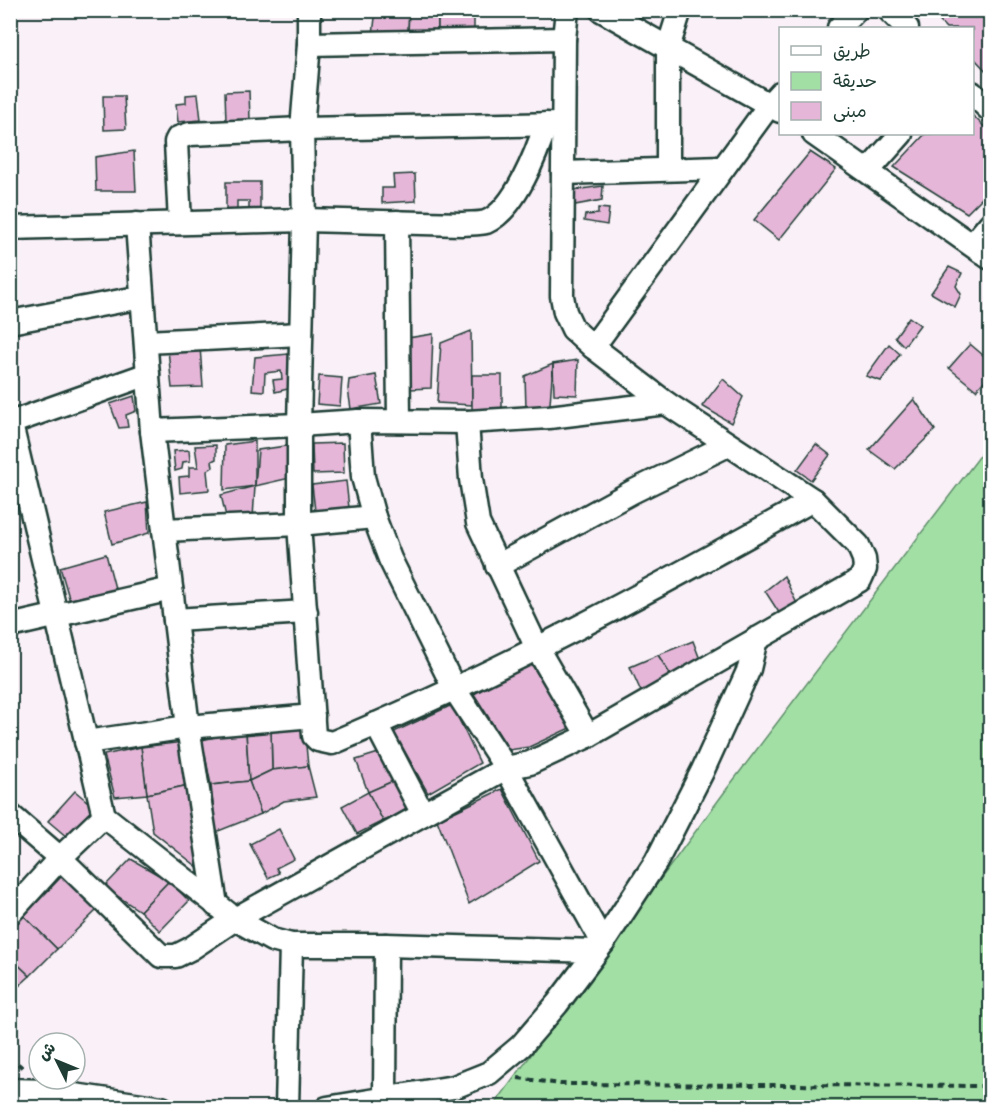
<svg xmlns="http://www.w3.org/2000/svg" width="1001" height="1118" font-family="'Shantell Sans','Playpen Sans Arabic',sans-serif">
<style>
.green{fill:#a2dfa5;stroke:#608e6c;stroke-width:1.5}
.building{fill:#e5b6d8;stroke:#1f3d34;stroke-width:1.5}
.lines{fill:none;stroke-linecap:round;stroke-linejoin:round}
.street-casing{stroke:#1f3d34;stroke-width:27}
.path{stroke:#1f3d34;stroke-width:4;stroke-dasharray:6 4.5;stroke-linecap:butt}
.street{stroke:#fff;stroke-width:22}
</style>
<rect width="100%" height="100%" fill="#faf0f7"/>
<filter id="ink" filterUnits="userSpaceOnUse"><feTurbulence type="fractalNoise" baseFrequency=".0167" numOctaves="2"/><feDisplacementMap in="SourceGraphic" scale="12" xChannelSelector="R" yChannelSelector="G"/><feConvolveMatrix kernelMatrix="1 2 1 2 8 2 1 2 1" color-interpolation-filters="sRGB"/></filter>
<g filter="url(#ink)">
<path class="green" d="M990 446V1107L492 1108 726 790 979 457Z"/>
<g class="building">
<path d="M376 10H409L408 33 373 34Z"/>
<path d="M409 10H438V33H408Z"/>
<rect x="438" y="10" width="36" height="23"/>
<path d="M929 10H990V75L972 56V28H946Z"/>
<path d="M249 91 250 120 226 121 225 92Z"/>
<path d="M198 94 201 120 178 122 176 104 186 103V95Z"/>
<path d="M103 96H124L126 129 104 130Z"/>
<path d="M972 115 990 132V190L967 213 894 167 925 134H972Z"/>
<path d="M134 151 136 191H96L95 157Z"/>
<path d="M810 152 836 169 779 240 754 220Z"/>
<path d="M415 174 416 201 382 203V188H394L393 175Z"/>
<path d="M226 182H260V210H249V201H237V215H226Z"/>
<path d="M603 186 602 200 575 205 574 190Z"/>
<path d="M598 208 609 209 607 225 584 221 585 215 598 214Z"/>
<path d="M949 267 962 273 956 286 961 294 955 307 931 293Z"/>
<path d="M909 317 920 325 904 346 895 337Z"/>
<path d="M471 331 472 405 437 403 441 343Z"/>
<path d="M433 334 431 388 410 389 408 338Z"/>
<path d="M889 344 900 354 881 381 866 376Z"/>
<path d="M970 344 990 361V375L976 390 949 368Z"/>
<path d="M200 347 203 387 172 388 168 350Z"/>
<path d="M289 354 292 388 275 392 273 380 282 379 281 371 265 373 264 391 252 390 255 357Z"/>
<path d="M578 360 577 395 554 394 553 364Z"/>
<path d="M553 364 549 417 526 409 525 376Z"/>
<path d="M376 375 381 404 351 409 348 389 349 380Z"/>
<path d="M472 375H502V414L472 413Z"/>
<path d="M319 376 342 378 340 406 317 404Z"/>
<path d="M723 379 743 397 731 423 702 406Z"/>
<path d="M134 396 136 411 126 415 128 427 119 428 110 404Z"/>
<path d="M914 399 935 430 895 469 869 450Z"/>
<path d="M255 441V486L224 490 225 445Z"/>
<path d="M343 443 344 473 313 474 312 444Z"/>
<path d="M816 444 830 455 811 480 797 470Z"/>
<path d="M216 445V459L212 461 213 467 207 471 209 490 180 493 179 477 189 476V467H198L195 446Z"/>
<path d="M293 445 290 478 255 486 258 450Z"/>
<path d="M189 450 190 461 183 462 182 469 175 471 173 451Z"/>
<path d="M346 481 349 508 315 511 312 485Z"/>
<path d="M255 486 253 518 227 521 221 495Z"/>
<path d="M147 502 149 533 112 544 104 512Z"/>
<path d="M106 554 117 596 72 608 60 567Z"/>
<path d="M784 576 799 608 785 622 765 591Z"/>
<path d="M693 641 701 662 673 679 658 655Z"/>
<path d="M658 655 673 679 643 696 630 667Z"/>
<path d="M531 663 570 728 529 747 509 750 474 694Z"/>
<path d="M452 705 480 763 428 793 394 732Z"/>
<path d="M304 724 308 766 272 770 271 730Z"/>
<path d="M246 730 249 781 211 785 202 740Z"/>
<path d="M246 730H271L272 770 249 781Z"/>
<path d="M184 742 189 785 147 794 141 747Z"/>
<path d="M141 747 147 794 115 797 104 755Z"/>
<path d="M385 751 400 778 368 792 356 760Z"/>
<path d="M308 766 316 797 284 801 261 814 249 781 272 770Z"/>
<path d="M400 778 415 810 383 821 368 792Z"/>
<path d="M249 781 261 814 216 832 211 785Z"/>
<path d="M189 785 199 868 153 832 147 794Z"/>
<path d="M502 789 539 861 469 904 437 820Z"/>
<path d="M75 791 101 813 74 843 48 821Z"/>
<path d="M368 792 383 821 357 834 342 806Z"/>
<path d="M279 829 294 859 276 868 279 873 268 878 250 844Z"/>
<path d="M131 859 169 881 140 911 104 887Z"/>
<path d="M61 877 99 908 57 949 24 916Z"/>
<path d="M169 881 189 901 160 931 140 911Z"/>
<path d="M24 916 57 949 30 976 10 957V929Z"/>
<path d="M10 957 30 976 10 994Z"/>
</g>
<g class="lines">
<defs>
<g id="street">
<path d="M309 10V44L302 129 304 220 299 425V524L314 736 318 740 332 743C498 674 656 588 813 500"/>
<path d="M601 10 780 111"/>
<path d="M889 10 907 28"/>
<path d="M839 28 856 10"/>
<path d="M309 44 564 39"/>
<path d="M972 93 990 110"/>
<path d="M814 134 990 258"/>
<path d="M668 169V48L680 10"/>
<path d="M868 171 901 134"/>
<path d="M563 173 723 168"/>
<path d="M397 222 399 421"/>
<path d="M180 223 176 142 178 138 190 134 302 129 560 124"/>
<path d="M137 224 152 431 188 727 216 905"/>
<path d="M10 228 304 220 462 224C469 223 479 224 486 222 515 210 537 152 546 124"/>
<path d="M973 244 990 224"/>
<path d="M10 322 142 297"/>
<path d="M146 342 300 334"/>
<path d="M593 347 770 104 780 93"/>
<path d="M10 420 104 816 235 919 272 940 291 945"/>
<path d="M359 421 363 477 374 517 390 559 455 690 506 768 603 943"/>
<path d="M467 422 471 479 478 523 537 648 588 736"/>
<path d="M10 423 148 374"/>
<path d="M152 431 299 425 359 421 467 422 549 417 666 403"/>
<path d="M164 530 299 524 374 517"/>
<path d="M497 566 632 492 728 445"/>
<path d="M175 620 306 612"/>
<path d="M10 626 171 589"/>
<path d="M376 724 423 814"/>
<path d="M86 742 188 727 313 716"/>
<path d="M10 815 60 858 161 956H176L190 949 235 919 506 768 530 763 588 736 860 580 865 569 864 559 858 545 813 500 666 403 593 347 573 329 565 312 562 296 564 39 567 10"/>
<path d="M10 913 60 858 104 816"/>
<path d="M10 1090 47 1091 162 1108"/>
<path d="M385 1098 386 945"/>
<path d="M287 1108 291 945H386L596 951"/>
<path d="M327 1108 454 1087 489 1073 521 1046 557 1004 603 943 656 862 702 772 749 669 756 639"/>
</g>
</defs>
<use href="#street" class="street-casing"/>
<g class="path">
<path d="M10 1057 23 1068"/>
<path d="M518 1078 560 1084 990 1086"/>
</g>
<use href="#street" class="street"/>
</g>
</g>
<rect width="1001" height="1118" fill="none" stroke="#fff" stroke-width="36"/>
<rect x="18" y="18" width="965" height="1082" fill="none" stroke="#1f3d34" stroke-width="2" filter="url(#ink)"/>
<rect x="779" y="27" width="195" height="108" fill="#ffffff" stroke="#a5b1ae" stroke-width="1.5"/>
<rect x="791" y="46" width="30" height="9" fill="#ffffff" stroke="#a5b1ae" stroke-width="1.5"/>
<text x="833" y="57" font-size="18" fill="#1f3d34">طريق</text>
<rect x="791" y="72" width="30" height="18" fill="#a2dfa5" stroke="#a5b1ae" stroke-width="1.5"/>
<text x="833" y="87" font-size="18" fill="#1f3d34">حديقة</text>
<rect x="791" y="102" width="30" height="18" fill="#e5b6d8" stroke="#a5b1ae" stroke-width="1.5"/>
<text x="833" y="117" font-size="18" fill="#1f3d34">مبنى</text>
<g transform="translate(57 1061) rotate(313)"><circle r="28" fill="#ffffff" stroke="#a5b1ae" stroke-width="1.5"/>
<path d="M0-4.5L10 22L0 15L-10 22Z" fill="#1f3d34"/>
<text y="-9" font-size="16" font-weight="bold" text-anchor="middle" fill="#1f3d34">ش</text>
</g>
</svg>
